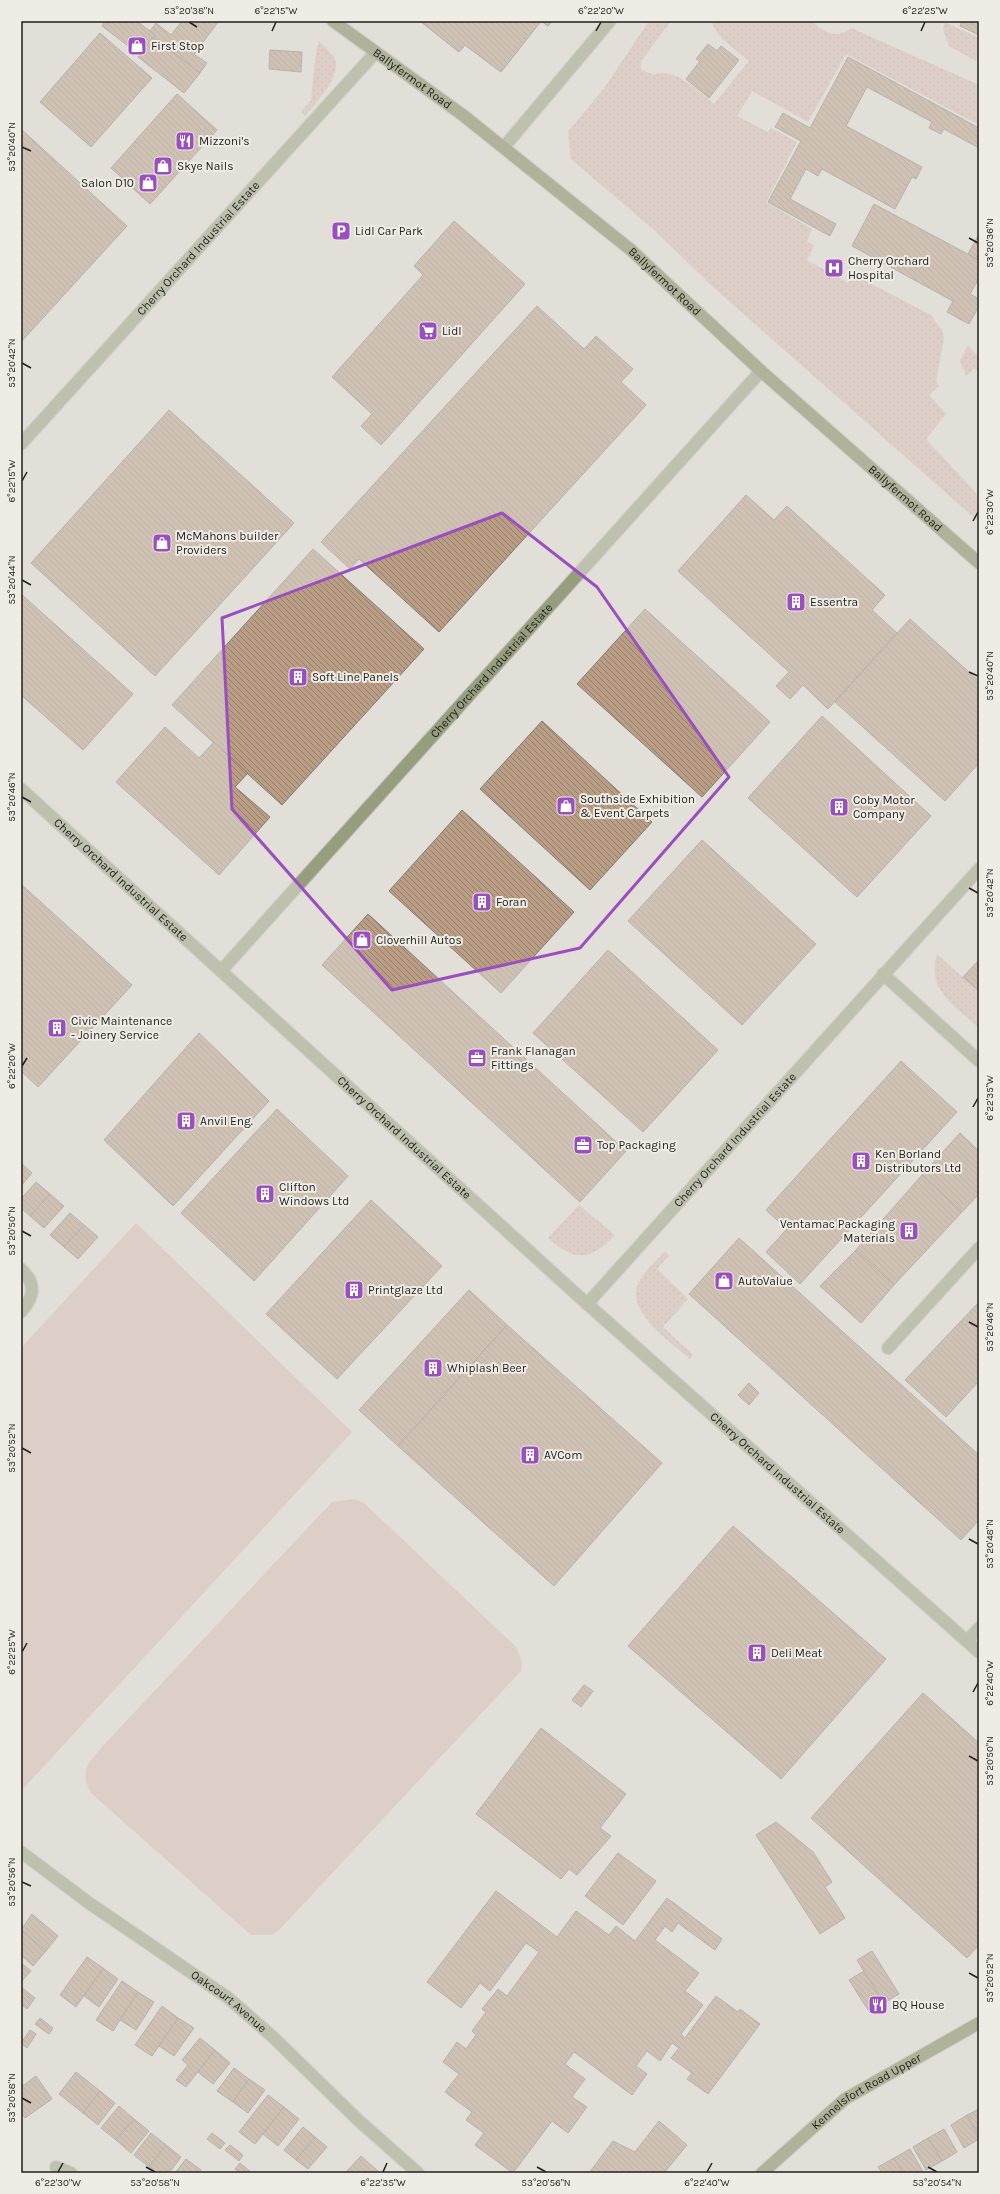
<svg xmlns="http://www.w3.org/2000/svg" width="1000" height="2194" font-family="Karla,sans-serif">
<style>
.grass{fill:url(#grass-dots)}
.green{fill:#d7bbb3}
.building{fill:url(#building-back-hatch);stroke:#817c77}
.lines{fill:none;stroke-linecap:round;stroke-linejoin:round}
.street-casing{stroke:#bebcb6;stroke-width:14}
.secondary-casing{stroke:#bebcb6;stroke-width:14}
.street{stroke:#969e7d;stroke-width:12}
.secondary{stroke:#737e4c;stroke-width:12}
.marked{fill:none;stroke:#9b4ec0;stroke-width:3;stroke-linejoin:round}
.ticks{fill:none;stroke:#201f1d;stroke-width:1.5}
.labels{text-anchor:middle;stroke-width:4;stroke-linejoin:round;paint-order:stroke}
.poi-label{font-size:12px;fill:#201f1d;stroke:#eeece5;text-anchor:start}
.street-label{font-size:12px;fill:#201f1d;stroke:#eeece5}
.neatline{fill:none;stroke:#201f1d;stroke-width:1.5}
.ticks-label{font-size:10px;text-anchor:middle;fill:#201f1d}
</style>
<defs>
<pattern id="grass-dots" width="8" height="8" patternUnits="userSpaceOnUse"><rect width="8" height="8" fill="#d7bbb3"/><path d="M2 2h.1M6 6h.1" fill="none" stroke="#b8a09a" stroke-width="1.8" stroke-linecap="round"/></pattern>
<pattern id="building-back-hatch" width="6" height="6" patternUnits="userSpaceOnUse"><rect width="6" height="6" fill="#b99e85"/><path d="M-1 5l2 2M0 0l6 6M5-1l2 2" fill="none" stroke="#96806c"/></pattern>
</defs>
<rect width="100%" height="100%" fill="#e1dfd8"/>
<g class="grass">
<path d="M649 21H671L641 61V70L654 75C675 66 699 92 714 104L749 61C736 49 716 39 712 21H813C822 34 840 39 851 28L979 85V125L846 54 808 122 752 91 737 116 768 132 771 128 797 142 766 202 812 229 807 241 814 246 807 260 848 283 854 275 931 315 936 322 942 330 944 338 936 382 939 386 929 395 946 414 926 439 979 496V522L713 287 653 229 571 159 568 132 605 87Z"/>
<path d="M945 22 979 38V54L976 61 949 46 943 29Z"/>
<path d="M319 41C324 46 330 52 334 57 344 75 315 104 305 116L301 112 311 100 316 52Z"/>
<path d="M968 345 979 357V373L975 368 966 376 960 361Z"/>
<path d="M937 954 979 992V1028C955 1006 926 990 937 954Z"/>
<path d="M579 1205 615 1235C591 1261 574 1262 548 1238Z"/>
<path d="M665 1251 669 1255 657 1269 688 1299 663 1327 693 1355 690 1359C673 1344 625 1311 638 1284 643 1272 656 1261 665 1251Z"/>
</g>
<g class="green">
<path d="M136 1223 352 1432 21 1791V1348Z"/>
<path d="M354 1499 364 1503 516 1647 522 1662 521 1671 280 1929 272 1935H251L91 1793C80 1772 86 1766 100 1749L332 1502Z"/>
</g>
<g class="building">
<path d="M105 21H137L155 35 140 55 102 26Z"/>
<path d="M182 21H219L194 54 207 63 200 73 153 37 155 35 150 31 156 23 171 35Z"/>
<path d="M420 21 495 22 496 21H552L548 26 541 21 501 72 465 45 459 52Z"/>
<path d="M420 21H552L548 26 541 21 501 72 465 45 459 52Z"/>
<path d="M962 21H979V35L960 26Z"/>
<path d="M100 33 152 78 91 147 40 102Z"/>
<path d="M153 37 200 73 184 93 138 57Z"/>
<path d="M708 44 717 51 721 46 739 60 709 98 686 79 700 61 696 59Z"/>
<path d="M270 50 302 52 301 72 269 69Z"/>
<path d="M848 57 979 128V148L944 129 941 134 929 128 932 122 867 87 846 126 922 167 916 179 912 177 895 209 822 169 818 176 806 169 790 199 836 224 830 236 768 202 801 141 775 127 783 113 810 128Z"/>
<path d="M177 94 217 130 150 204 111 168Z"/>
<path d="M21 129 127 226 21 342Z"/>
<path d="M874 204 979 260V278L970 294 979 299V306L969 324 947 312 953 301 852 246Z"/>
<path d="M454 221 525 284 381 445 361 426 372 414 332 377 423 275 414 266Z"/>
<path d="M979 234V260L968 254Z"/>
<path d="M537 306 584 349 596 336 633 369 621 382 646 405 439 632 359 559 350 569 321 542Z"/>
<path d="M169 410 294 523 155 676 31 563Z"/>
<path d="M746 495 774 520 787 506 885 595 872 610 897 633 828 709 803 685 790 699 776 686 789 672 678 571Z"/>
<path d="M313 549 424 649 282 805 172 705Z"/>
<path d="M21 594 133 694 83 750 21 695Z"/>
<path d="M645 609 770 722 702 797 577 684Z"/>
<path d="M910 619 979 681V763L945 801 835 702Z"/>
<path d="M822 716 931 816 857 897 748 798Z"/>
<path d="M542 721 652 822 590 890 480 789Z"/>
<path d="M165 727 199 758 214 742 248 773 235 787 270 817 219 875 116 782Z"/>
<path d="M462 810 574 912 501 993 389 891Z"/>
<path d="M702 840 816 944 742 1025 628 921Z"/>
<path d="M21 884 132 985 38 1087 21 1071Z"/>
<path d="M368 914 626 1151 580 1202 322 965Z"/>
<path d="M608 950 718 1050 643 1132 533 1033Z"/>
<path d="M979 960V991L963 977Z"/>
<path d="M199 1033 269 1101 173 1206 104 1140Z"/>
<path d="M901 1061 957 1112 800 1284 766 1252 787 1229 766 1210Z"/>
<path d="M277 1109 348 1176 254 1281 181 1213Z"/>
<path d="M960 1133 979 1151V1194L962 1212 922 1175Z"/>
<path d="M21 1163 32 1173 21 1186Z"/>
<path d="M922 1175 962 1212 894 1285 856 1250Z"/>
<path d="M36 1182 50 1194 30 1216 21 1208V1199Z"/>
<path d="M50 1194 64 1206 44 1228 30 1216Z"/>
<path d="M371 1200 442 1266 337 1379 266 1314Z"/>
<path d="M70 1213 84 1225 64 1247 50 1235Z"/>
<path d="M84 1225 98 1237 78 1259 64 1247Z"/>
<path d="M739 1238 979 1455V1520L961 1540 689 1294Z"/>
<path d="M856 1250 894 1285 861 1323 820 1286Z"/>
<path d="M469 1290 507 1325 398 1446 359 1410Z"/>
<path d="M979 1302V1381L946 1417 905 1380Z"/>
<path d="M507 1325 662 1463 554 1586 398 1446Z"/>
<path d="M749 1383 759 1393 749 1405 738 1395Z"/>
<path d="M733 1526 886 1659 781 1779 628 1646Z"/>
<path d="M584 1685 593 1691 581 1707 572 1700Z"/>
<path d="M923 1693 979 1743V1945L967 1958 811 1818Z"/>
<path d="M541 1728 626 1794 600 1828 611 1836 577 1875 569 1869 561 1879 476 1814Z"/>
<path d="M776 1822 813 1852 832 1882 825 1887 845 1918 820 1934 756 1835Z"/>
<path d="M618 1853 656 1881 623 1925 585 1896Z"/>
<path d="M496 1891 557 1937 576 1911 609 1935 616 1926 635 1941 667 1898 722 1939 715 1950 678 1923 672 1932 665 1926 655 1940 699 1973 685 1991 703 2005 681 2034 685 2038 716 1996 738 2012 740 2009 760 2024 708 2094 687 2079 692 2073 671 2058 679 2048 672 2043 660 2061 647 2051 636 2066 647 2074 632 2095 574 2052 565 2064 585 2079 572 2097 587 2107 568 2133 552 2121 513 2173 475 2145 484 2133 466 2120 472 2112 445 2092 459 2074 443 2062 457 2042 466 2049 476 2035 472 2031 486 2012 482 2009 498 1989 507 1996 539 1952 526 1943 490 1991 480 1983 461 2008 427 1982Z"/>
<path d="M32 1914 58 1936 46 1951 21 1930Z"/>
<path d="M21 1930 46 1951 33 1966 21 1955Z"/>
<path d="M872 1951 899 1994 884 2003 857 1960Z"/>
<path d="M87 1957 103 1968 76 2007 60 1995Z"/>
<path d="M21 1963 31 1971 21 1982Z"/>
<path d="M103 1968 118 1979 99 2007 84 1996Z"/>
<path d="M864 1971 884 2003 870 2013 849 1980Z"/>
<path d="M122 1981 138 1992 113 2031 96 2020Z"/>
<path d="M21 1987 35 1998 27 2009 21 2004Z"/>
<path d="M138 1992 154 2002 136 2030 120 2020Z"/>
<path d="M162 2006 178 2018 152 2056 135 2045Z"/>
<path d="M40 2018 53 2028 49 2034 35 2024Z"/>
<path d="M178 2018 194 2028 174 2056 159 2046Z"/>
<path d="M30 2030 36 2034 27 2048 21 2043Z"/>
<path d="M200 2038 215 2050 186 2087 176 2080 188 2065 182 2060Z"/>
<path d="M215 2050 230 2063 213 2084 198 2072Z"/>
<path d="M234 2068 249 2079 233 2102 217 2091Z"/>
<path d="M76 2072 100 2091 83 2113 59 2094Z"/>
<path d="M36 2076 52 2099 25 2118 21 2112V2087Z"/>
<path d="M249 2079 265 2090 248 2113 233 2102Z"/>
<path d="M100 2091 115 2103 98 2125 83 2113Z"/>
<path d="M268 2095 284 2107 255 2144 239 2132Z"/>
<path d="M119 2106 134 2119 116 2140 101 2128Z"/>
<path d="M284 2107 299 2119 278 2146 263 2134Z"/>
<path d="M979 2109V2136L967 2115Z"/>
<path d="M967 2115 979 2139 964 2148 951 2125Z"/>
<path d="M134 2119 149 2131 131 2153 116 2140Z"/>
<path d="M659 2121 687 2145 664 2173H589L613 2141 635 2152Z"/>
<path d="M303 2127 315 2137 296 2160 284 2150Z"/>
<path d="M944 2129 957 2152 942 2161 928 2138Z"/>
<path d="M151 2133 166 2145 149 2167 134 2155Z"/>
<path d="M212 2133 225 2143 220 2149 207 2139Z"/>
<path d="M315 2137 327 2147 308 2169 296 2160Z"/>
<path d="M928 2138 942 2161 926 2170 913 2147Z"/>
<path d="M166 2145 181 2157 169 2173H157L149 2167Z"/>
<path d="M230 2145 243 2155 239 2161 225 2150Z"/>
<path d="M910 2149 923 2172 921 2173H903L894 2158Z"/>
<path d="M361 2156 380 2173H350L347 2171Z"/>
<path d="M894 2158 903 2173H882L878 2167Z"/>
<path d="M186 2159 201 2170 199 2173H175Z"/>
<path d="M240 2163 252 2173H240L235 2169Z"/>
</g>
<g class="lines">
<defs>
<g id="street">
<path d="M504 147 610 21"/>
<path id="s1" d="M21 444 375 53"/>
<path id="s2" d="M21 789 575 1293 979 1652"/>
<path id="s3" d="M221 971 761 371"/>
<path d="M883 974 979 1061"/>
<path d="M21 1269C37 1284 34 1297 21 1312"/>
<path id="s4" d="M587 1304 979 869"/>
<path d="M888 1348 979 1248"/>
<path d="M967 1641 979 1628"/>
<path id="s5" d="M21 1852 89 1903 227 1997 274 2038 358 2120 418 2173"/>
<path d="M56 2167 71 2173"/>
</g>
<g id="secondary">
<path id="s6" d="M333 21 464 116 631 250 761 371 979 563"/>
<path id="s7" d="M762 2173 845 2099 979 2023"/>
</g>
</defs>
<use href="#street" class="street-casing"/>
<use href="#secondary" class="secondary-casing"/>
<use href="#street" class="street"/>
<use href="#secondary" class="secondary"/>
</g>
<path d="M0 0H1000V2194H0ZM502 513 597 587 729 777 580 948 392 990 232 809 222 618Z" fill="#e1dfd8" fill-opacity=".55" fill-rule="evenodd"/>
<path class="marked" d="M502 513 597 587 729 777 580 948 392 990 232 809 222 618Z"/>
<path class="ticks" d="M189 22 197 27M272 31 276 22M596 31 601 22M921 31 925 22M22 147 31 151M969 238 978 243M22 363 31 368M22 481 27 472M973 521 978 512M22 580 31 585M969 672 978 676M22 797 31 802M969 888 978 893M22 1066 27 1058M973 1107 978 1098M22 1231 31 1236M969 1322 978 1327M22 1448 31 1453M969 1539 978 1544M22 1652 27 1643M973 1692 978 1683M969 1756 978 1761M22 1882 31 1886M969 1973 978 1978M22 2098 31 2103M146 2167 155 2172M537 2167 546 2172M928 2167 937 2172M58 2172 63 2163M383 2172 387 2163M707 2172 712 2163"/>
<defs>
<symbol id="shop-square" viewBox="-11 -11 22 22"><rect x="-9" y="-9" width="18" height="18" rx="4" fill="#9b4ec0" stroke="#eeece5"/><path d="M-5-2.5h2.3a2.7 3.5 0 0 1 5.4 0H5L5.5 6h-11ZM-1.5-2.5h3a1.5 2.3 0 0 0-3 0Z" fill="#fff"/></symbol>
<symbol id="restaurant-square" viewBox="-11 -11 22 22"><rect x="-9" y="-9" width="18" height="18" rx="4" fill="#9b4ec0" stroke="#eeece5"/><path d="M-5-6h1v4h1v-4h1v4h1v-4h1v5L-1.5 .5V6h-2V.5L-5-1ZM5-6V6H3V1.5H1.5Q1.5-4 5-6Z" fill="#fff"/></symbol>
<symbol id="parking-square" viewBox="-11 -11 22 22"><rect x="-9" y="-9" width="18" height="18" rx="4" fill="#9b4ec0" stroke="#eeece5"/><path d="M-3.5-5.5H1a3.5 3.5 0 0 1 0 7H-1V5.5H-3.5ZM-1-3.4V-.6H.8a1.4 1.4 0 0 0 0-2.8Z" fill="#fff"/></symbol>
<symbol id="hospital-square" viewBox="-11 -11 22 22"><rect x="-9" y="-9" width="18" height="18" rx="4" fill="#9b4ec0" stroke="#eeece5"/><path d="M-5-5h3v3.5h4V-5h3V5h-3V1.5h-4V5h-3Z" fill="#fff"/></symbol>
<symbol id="supermarket-square" viewBox="-11 -11 22 22"><rect x="-9" y="-9" width="18" height="18" rx="4" fill="#9b4ec0" stroke="#eeece5"/><path d="M-6-5.5h2.5l.6 2H6L4.5 2H-2.5L-4.4-4H-6ZM-1.5 3.2a1.3 1.3 0 1 0 .1 0ZM3 3.2a1.3 1.3 0 1 0 .1 0Z" fill="#fff"/></symbol>
<symbol id="building-square" viewBox="-11 -11 22 22"><rect x="-9" y="-9" width="18" height="18" rx="4" fill="#9b4ec0" stroke="#eeece5"/><path d="M-4-6H4V6H1V3H-1V6H-4ZM-2.5-4.3h1.7v1.8h-1.7ZM.8-4.3h1.7v1.8H.8ZM-2.5-1h1.7V.8h-1.7ZM.8-1h1.7V.8H.8Z" fill="#fff"/></symbol>
<symbol id="office-square" viewBox="-11 -11 22 22"><rect x="-9" y="-9" width="18" height="18" rx="4" fill="#9b4ec0" stroke="#eeece5"/><path d="M-6-3h4V-5.5h4V-3h4V5H-6ZM-1-4.5V-3h2v-1.5ZM-6 0V1H6V0Z" fill="#fff"/></symbol>
</defs>
<g fill-rule="evenodd">
<use href="#shop-square" x="126" y="35" width="22" height="22"/>
<use href="#restaurant-square" x="174" y="130" width="22" height="22"/>
<use href="#shop-square" x="152" y="155" width="22" height="22"/>
<use href="#shop-square" x="137" y="172" width="22" height="22"/>
<use href="#parking-square" x="330" y="220" width="22" height="22"/>
<use href="#hospital-square" x="823" y="257" width="22" height="22"/>
<use href="#supermarket-square" x="417" y="320" width="22" height="22"/>
<use href="#shop-square" x="151" y="532" width="22" height="22"/>
<use href="#building-square" x="785" y="591" width="22" height="22"/>
<use href="#building-square" x="287" y="666" width="22" height="22"/>
<use href="#shop-square" x="555" y="795" width="22" height="22"/>
<use href="#building-square" x="828" y="796" width="22" height="22"/>
<use href="#building-square" x="471" y="891" width="22" height="22"/>
<use href="#shop-square" x="351" y="929" width="22" height="22"/>
<use href="#building-square" x="46" y="1017" width="22" height="22"/>
<use href="#office-square" x="466" y="1047" width="22" height="22"/>
<use href="#building-square" x="175" y="1110" width="22" height="22"/>
<use href="#office-square" x="572" y="1134" width="22" height="22"/>
<use href="#building-square" x="850" y="1150" width="22" height="22"/>
<use href="#building-square" x="254" y="1183" width="22" height="22"/>
<use href="#building-square" x="898" y="1220" width="22" height="22"/>
<use href="#shop-square" x="713" y="1270" width="22" height="22"/>
<use href="#building-square" x="343" y="1279" width="22" height="22"/>
<use href="#building-square" x="422" y="1357" width="22" height="22"/>
<use href="#building-square" x="519" y="1444" width="22" height="22"/>
<use href="#building-square" x="746" y="1642" width="22" height="22"/>
<use href="#restaurant-square" x="867" y="1994" width="22" height="22"/>
</g>
<g class="labels">
<g class="poi-label">
<text x="151" y="50">First Stop</text>
<text x="199" y="145">Mizzoni's</text>
<text x="177" y="170">Skye Nails</text>
<text x="134" y="187" text-anchor="end">Salon D10</text>
<text x="355" y="235">Lidl Car Park</text>
<text x="848" y="265">Cherry Orchard<tspan x="848" dy="14">Hospital</tspan></text>
<text x="442" y="335">Lidl</text>
<text x="176" y="540">McMahons builder<tspan x="176" dy="14">Providers</tspan></text>
<text x="810" y="606">Essentra</text>
<text x="312" y="681">Soft Line Panels</text>
<text x="580" y="803">Southside Exhibition<tspan x="580" dy="14">&amp; Event Carpets</tspan></text>
<text x="853" y="804">Coby Motor<tspan x="853" dy="14">Company</tspan></text>
<text x="496" y="906">Foran</text>
<text x="376" y="944">Cloverhill Autos</text>
<text x="71" y="1025">Civic Maintenance<tspan x="71" dy="14">- Joinery Service</tspan></text>
<text x="491" y="1055">Frank Flanagan<tspan x="491" dy="14">Fittings</tspan></text>
<text x="200" y="1125">Anvil Eng.</text>
<text x="597" y="1149">Top Packaging</text>
<text x="875" y="1158">Ken Borland<tspan x="875" dy="14">Distributors Ltd</tspan></text>
<text x="279" y="1191">Clifton<tspan x="279" dy="14">Windows Ltd</tspan></text>
<text x="895" y="1228" text-anchor="end">Ventamac Packaging<tspan x="895" dy="14">Materials</tspan></text>
<text x="738" y="1285">AutoValue</text>
<text x="368" y="1294">Printglaze Ltd</text>
<text x="447" y="1372">Whiplash Beer</text>
<text x="544" y="1459">AVCom</text>
<text x="771" y="1657">Deli Meat</text>
<text x="892" y="2009">BQ House</text>
</g>
<g class="street-label">
<text dy="4" stroke="none"><textPath href="#s6" startOffset="98">Ballyfermot Road</textPath></text>
<text dy="4" stroke="none"><textPath href="#s1" startOffset="264">Cherry Orchard Industrial Estate</textPath></text>
<text dy="4" stroke="none"><textPath href="#s6" startOffset="422">Ballyfermot Road</textPath></text>
<text dy="4" stroke="none"><textPath href="#s6" startOffset="746">Ballyfermot Road</textPath></text>
<text dy="4" stroke="none"><textPath href="#s3" startOffset="404">Cherry Orchard Industrial Estate</textPath></text>
<text dy="4" stroke="none"><textPath href="#s2" startOffset="135">Cherry Orchard Industrial Estate</textPath></text>
<text dy="4" stroke="none"><textPath href="#s2" startOffset="518">Cherry Orchard Industrial Estate</textPath></text>
<text dy="4" stroke="none"><textPath href="#s4" startOffset="221">Cherry Orchard Industrial Estate</textPath></text>
<text dy="4" stroke="none"><textPath href="#s2" startOffset="1020">Cherry Orchard Industrial Estate</textPath></text>
<text dy="4" stroke="none"><textPath href="#s5" startOffset="256">Oakcourt Avenue</textPath></text>
<text dy="4" stroke="none"><textPath href="#s7" startOffset="133">Kennelsfort Road Upper</textPath></text>
</g>
</g>
<rect width="1000" height="2194" fill="none" stroke="#eeece5" stroke-width="44"/>
<rect x="22" y="22" width="956" height="2150" class="neatline"/>
<g class="ticks-label">
<text x="189" y="14">53°20'38"N</text>
<text x="276" y="14">6°22'15"W</text>
<text x="601" y="14">6°22'20"W</text>
<text x="925" y="14">6°22'25"W</text>
<text transform="translate(11 147) rotate(-90)" y="4">53°20'40"N</text>
<text transform="translate(989 243) rotate(-90)" y="4">53°20'36"N</text>
<text transform="translate(11 363) rotate(-90)" y="4">53°20'42"N</text>
<text transform="translate(11 481) rotate(-90)" y="4">6°22'15"W</text>
<text transform="translate(989 512) rotate(-90)" y="4">6°22'30"W</text>
<text transform="translate(11 580) rotate(-90)" y="4">53°20'44"N</text>
<text transform="translate(989 676) rotate(-90)" y="4">53°20'40"N</text>
<text transform="translate(11 797) rotate(-90)" y="4">53°20'46"N</text>
<text transform="translate(989 893) rotate(-90)" y="4">53°20'42"N</text>
<text transform="translate(11 1066) rotate(-90)" y="4">6°22'20"W</text>
<text transform="translate(989 1098) rotate(-90)" y="4">6°22'35"W</text>
<text transform="translate(11 1231) rotate(-90)" y="4">53°20'50"N</text>
<text transform="translate(989 1327) rotate(-90)" y="4">53°20'46"N</text>
<text transform="translate(11 1448) rotate(-90)" y="4">53°20'52"N</text>
<text transform="translate(989 1544) rotate(-90)" y="4">53°20'48"N</text>
<text transform="translate(11 1652) rotate(-90)" y="4">6°22'25"W</text>
<text transform="translate(989 1683) rotate(-90)" y="4">6°22'40"W</text>
<text transform="translate(989 1761) rotate(-90)" y="4">53°20'50"N</text>
<text transform="translate(11 1882) rotate(-90)" y="4">53°20'56"N</text>
<text transform="translate(989 1978) rotate(-90)" y="4">53°20'52"N</text>
<text transform="translate(11 2098) rotate(-90)" y="4">53°20'58"N</text>
<text x="58" y="2186">6°22'30"W</text>
<text x="155" y="2186">53°20'58"N</text>
<text x="383" y="2186">6°22'35"W</text>
<text x="546" y="2186">53°20'56"N</text>
<text x="707" y="2186">6°22'40"W</text>
<text x="937" y="2186">53°20'54"N</text>
</g>
</svg>
